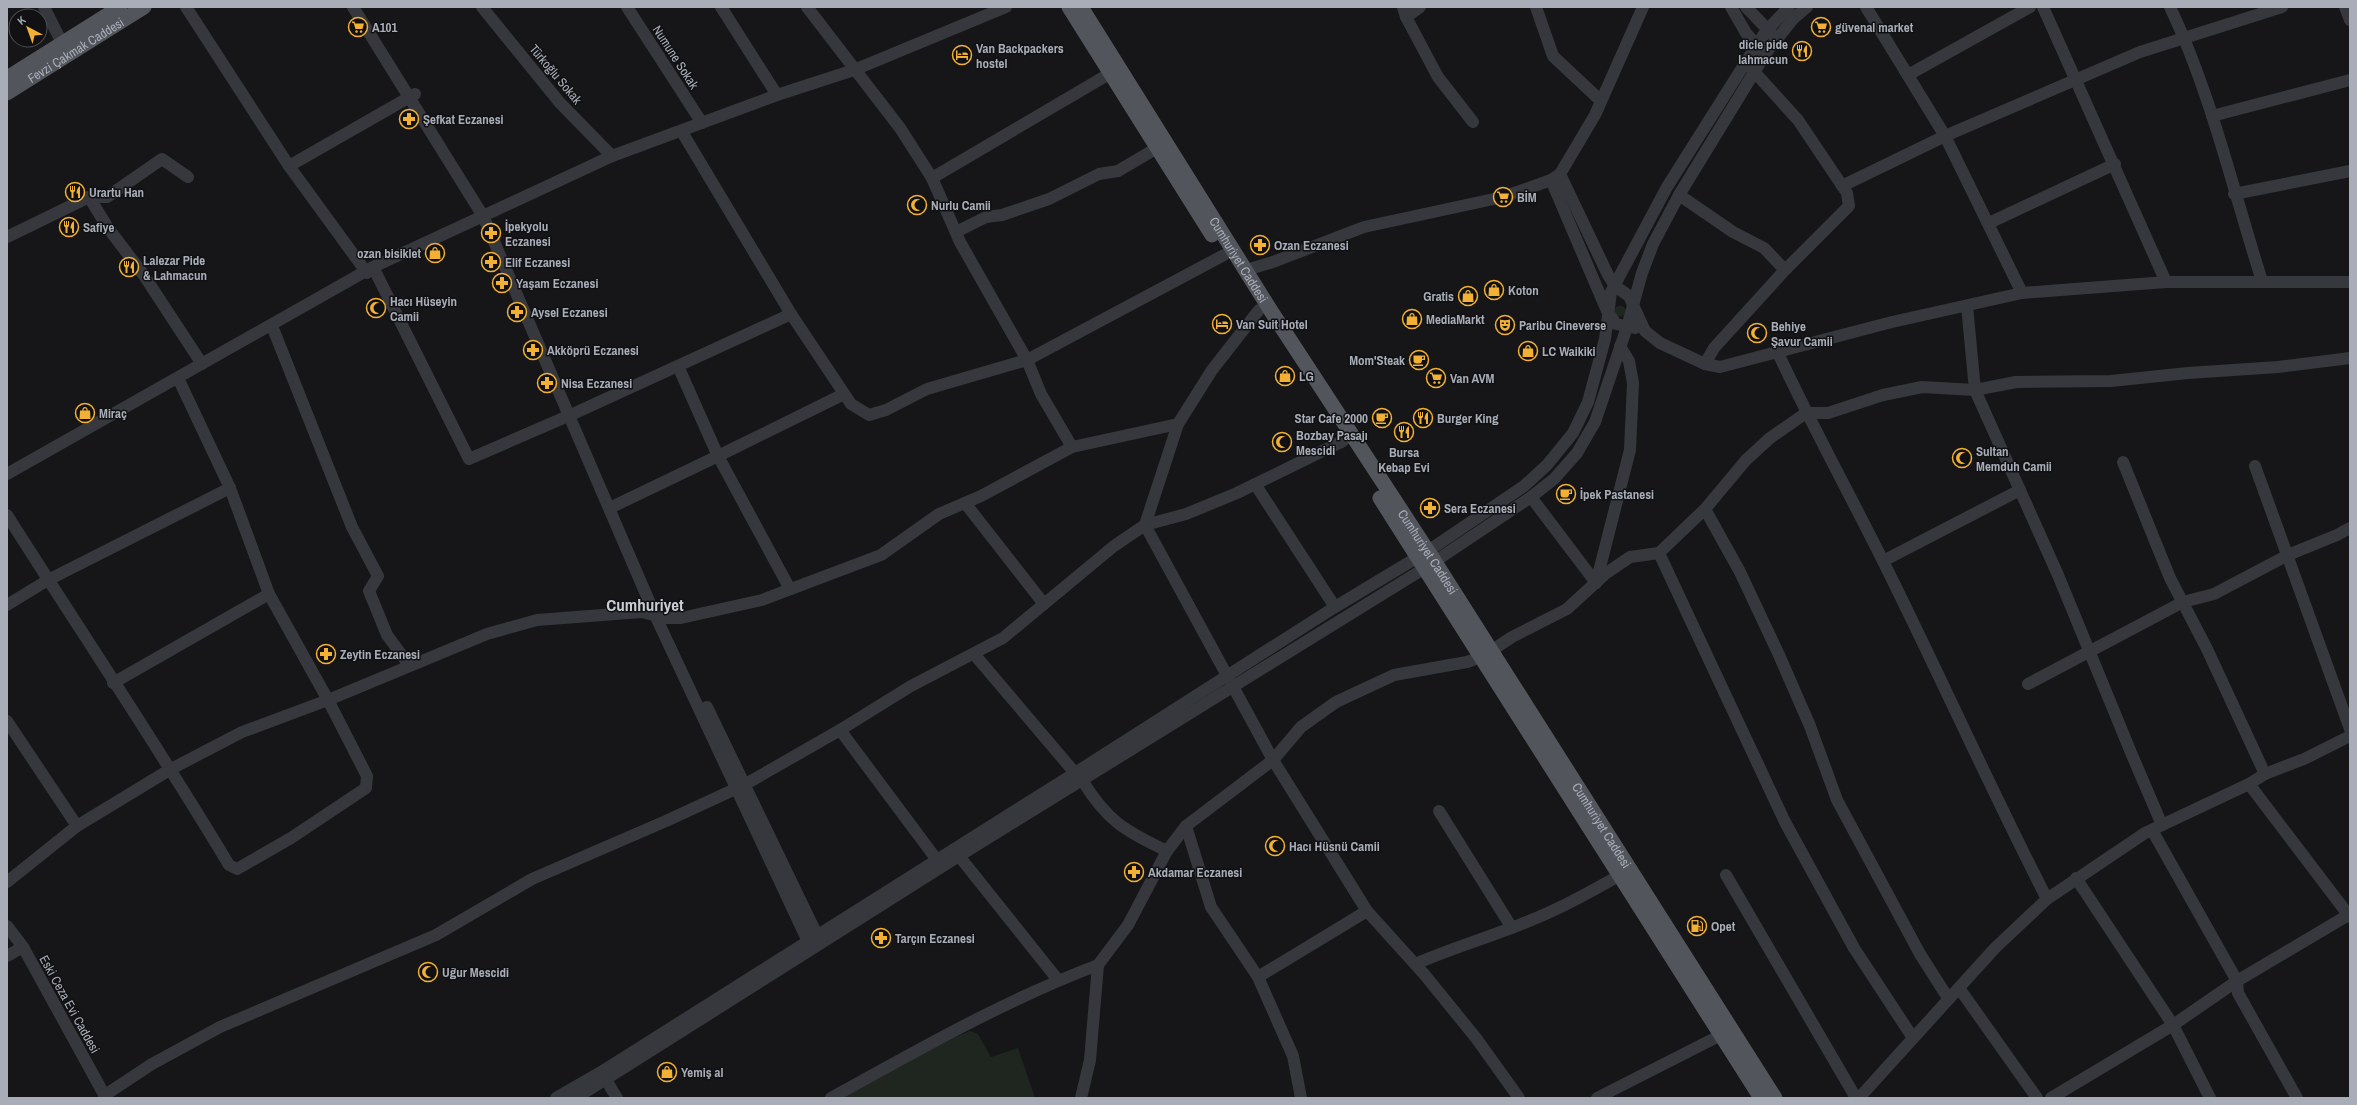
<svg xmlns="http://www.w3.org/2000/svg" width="2357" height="1105" font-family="'Archivo Narrow',sans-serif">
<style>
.green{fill:#1e261f}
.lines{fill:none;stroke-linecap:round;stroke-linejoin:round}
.minor{stroke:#37383d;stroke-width:12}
.major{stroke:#53555c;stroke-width:15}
.labels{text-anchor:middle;stroke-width:3;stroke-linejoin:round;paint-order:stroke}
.poi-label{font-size:13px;font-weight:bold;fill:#a8adb8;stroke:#111113;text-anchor:start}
.street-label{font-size:13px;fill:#a8adb8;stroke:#111113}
.district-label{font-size:17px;font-weight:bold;fill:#c9ccd4;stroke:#111113}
</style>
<rect width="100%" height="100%" fill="#161618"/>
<g class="green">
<circle cx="1620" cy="311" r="5.5"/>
<path d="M970 1031 978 1034 991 1057 1018 1048 1035 1098H839L928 1049Z"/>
</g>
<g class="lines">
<g class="minor">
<path d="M44 7 62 43"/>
<path d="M186 7 289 166 367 273"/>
<path d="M353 7 483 216 655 615 811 948"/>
<path d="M482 7 560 103 612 156"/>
<path d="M627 7 702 123"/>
<path d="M721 7 777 95"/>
<path d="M807 7 900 128 932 178 960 242 1027 360 1224 255"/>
<path d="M1403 7 1406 17 1438 77 1473 122"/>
<path d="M1536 7 1553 56 1601 101"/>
<path d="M1731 7 1746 33 1761 50"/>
<path d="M1746 7 1773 35"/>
<path d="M1866 7 1945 136 2022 293"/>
<path d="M2043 7 2166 282"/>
<path d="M2170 7C2211 93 2233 190 2262 281"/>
<path d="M2345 7 2350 20"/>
<path d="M1406 17 1420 7"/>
<path d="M1908 75 2030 7"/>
<path d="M2212 116 2350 80"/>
<path d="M289 166 415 94"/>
<path d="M1560 174 1608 275 1615 286 1629 296 1645 331 1660 343 1705 364 1720 367 1892 322 2022 293 2166 282H2350"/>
<path d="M932 178 1109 74"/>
<path d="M1551 180 1607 311 1616 324 1635 328"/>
<path d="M1842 186 1945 136 2140 52 2282 7"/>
<path d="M2234 194 2350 171"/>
<path d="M1679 195 1733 232 1764 248 1785 270"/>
<path d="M89 197 108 228 143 274 202 364"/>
<path d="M1989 223 2115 164"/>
<path d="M956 232 986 217 1002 215 1049 199 1099 174 1118 171 1157 148"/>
<path d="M7 237 89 197H107L162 159 188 177"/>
<path d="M373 267 469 459 575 413 791 314"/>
<path d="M1246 270 1273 262 1364 227 1503 197 1551 180 1560 174 1595 115 1643 7"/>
<path d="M1967 306 1975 390 2058 575 2132 755 2162 825"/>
<path d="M1259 310 1212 370 1178 424 1145 525 1273 760 1367 911 1424 974 1476 1038 1519 1098"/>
<path d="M272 326 352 527 378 576 369 591 387 635 409 665"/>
<path d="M1778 353C1811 424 1848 491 1883 561 1939 673 1990 788 2047 899"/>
<path d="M1705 364 1714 348 1785 270 1849 206 1847 193 1798 120 1749 66"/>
<path d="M678 366 718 456 844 394"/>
<path d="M1072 447 1178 424"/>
<path d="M2123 462 2170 578 2207 649 2265 774"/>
<path d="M2255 466 2350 729"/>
<path d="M7 474 373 267 483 216 612 156 777 95 854 70 1006 7"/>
<path d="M1255 484 1335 607"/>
<path d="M1531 497 1596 583"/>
<path d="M965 503 1044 604"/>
<path d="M616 505 718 456 790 589"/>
<path d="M1705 509 1740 572 1779 655 1810 726 1837 800 1920 954 1948 998"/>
<path d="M7 515C81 632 158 746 229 865L237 869 291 838 366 788 367 776 328 700 269 594 230 488 178 378"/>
<path d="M1659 553 1785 822 1854 948 1913 1038"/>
<path d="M1883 561 2020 490"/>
<path d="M1596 583 1630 450 1633 383 1629 361 1620 346"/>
<path d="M7 605 48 580 230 488"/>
<path d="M1491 651 1512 637 1567 609 1605 574 1630 557 1659 553 1705 509 1746 460 1770 438 1806 413H1828L1883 395 1922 387 1975 390 2016 382 2111 381 2188 373 2278 367 2350 358"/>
<path d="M974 654 1075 773"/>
<path d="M113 683 269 594"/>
<path d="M2028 684 2183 602 2214 594 2288 555 2337 535 2350 528"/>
<path d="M707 707 820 941"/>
<path d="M7 721 77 826"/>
<path d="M840 730 937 860"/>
<path d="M1082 780C1107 821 1125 831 1167 851"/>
<path d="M2249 784 2350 917"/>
<path d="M1439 811 1512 928"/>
<path d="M1186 826 1211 907 1258 977 1293 1056 1301 1098"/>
<path d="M2152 830 2237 981 2238 993 2297 1098"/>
<path d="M959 856 1058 980"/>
<path d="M1726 875 1856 1098"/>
<path d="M2076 878 2173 1025 2210 1098"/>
<path d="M7 882 77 826 171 769 242 732 328 700 487 634 537 620 642 612 665 618H681L762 600 881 555 939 514 981 496 1072 447 1041 394 1027 360 927 389 886 410 869 415 851 404 791 314 682 132"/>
<path d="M7 926 23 947 106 1098"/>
<path d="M7 956 23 947"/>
<path d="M1415 964C1457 946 1500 934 1541 916 1569 904 1594 890 1620 875"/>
<path d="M1258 977 1367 911"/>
<path d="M1959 988 2037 1098"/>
<path d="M603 1075 617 1098"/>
<path d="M105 1095 152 1064 220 1027 436 935 532 879 666 821 744 785 840 730 911 686 1003 638 1114 546 1145 525 1186 514 1237 493 1343 441"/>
<path d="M556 1098 601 1072 1075 773 1335 607 1428 551 1524 486 1547 465 1573 433 1588 402 1605 339 1611 292 1667 187 1756 46 1767 30 1789 7"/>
<path d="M576 1098 959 856 1425 568 1531 497 1554 479 1577 453 1595 422 1627 327 1642 273 1653 244 1679 195 1766 53 1793 19 1807 7"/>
<path d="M831 1098C918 1050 1005 1000 1098 965"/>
<path d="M1081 1098 1090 1060 1098 965 1128 925 1167 851 1186 826 1273 760 1301 727 1336 702 1394 675 1467 662 1481 657"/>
<path d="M1597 1098 1721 1035"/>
<path d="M1859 1098 1995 948 2047 899 2145 833 2249 784 2265 774 2304 759 2350 736"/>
<path d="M2051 1098 2173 1025 2237 981 2350 914"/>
</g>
<g class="major">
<path d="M1069 7 1212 235"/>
<path id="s1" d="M1081 7 1271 311 1435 562 1775 1098"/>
<path d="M7 78 120 7"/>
<path id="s2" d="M7 93 144 7"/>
<path d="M1380 498 1761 1098"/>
</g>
</g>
<defs>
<symbol id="supermarket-ring" viewBox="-11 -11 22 22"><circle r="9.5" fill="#111113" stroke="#f2b134" stroke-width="1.5"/><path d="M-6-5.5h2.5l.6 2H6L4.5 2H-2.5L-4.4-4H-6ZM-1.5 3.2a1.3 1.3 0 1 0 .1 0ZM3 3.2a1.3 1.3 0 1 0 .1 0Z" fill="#f2b134"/></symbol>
<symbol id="restaurant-ring" viewBox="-11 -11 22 22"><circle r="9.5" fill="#111113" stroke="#f2b134" stroke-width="1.5"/><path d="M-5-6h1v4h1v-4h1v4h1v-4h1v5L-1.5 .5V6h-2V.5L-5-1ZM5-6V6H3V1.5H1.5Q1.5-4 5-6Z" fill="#f2b134"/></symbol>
<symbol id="hotel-ring" viewBox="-11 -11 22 22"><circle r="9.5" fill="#111113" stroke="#f2b134" stroke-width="1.5"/><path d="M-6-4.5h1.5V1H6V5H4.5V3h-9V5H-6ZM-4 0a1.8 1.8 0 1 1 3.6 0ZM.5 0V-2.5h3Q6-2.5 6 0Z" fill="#f2b134"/></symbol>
<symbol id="pharmacy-ring" viewBox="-11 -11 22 22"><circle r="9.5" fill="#111113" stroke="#f2b134" stroke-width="1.5"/><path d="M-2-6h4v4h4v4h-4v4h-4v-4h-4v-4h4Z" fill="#f2b134"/></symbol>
<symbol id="mosque-ring" viewBox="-11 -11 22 22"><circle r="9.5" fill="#111113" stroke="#f2b134" stroke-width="1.5"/><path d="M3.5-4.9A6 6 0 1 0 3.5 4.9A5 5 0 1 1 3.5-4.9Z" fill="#f2b134"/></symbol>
<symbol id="shop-ring" viewBox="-11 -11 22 22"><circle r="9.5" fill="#111113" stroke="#f2b134" stroke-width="1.5"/><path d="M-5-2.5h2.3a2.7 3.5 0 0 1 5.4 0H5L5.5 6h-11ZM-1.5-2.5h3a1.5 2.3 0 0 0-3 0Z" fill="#f2b134"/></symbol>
<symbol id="theatre-ring" viewBox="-11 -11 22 22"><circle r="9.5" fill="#111113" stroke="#f2b134" stroke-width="1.5"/><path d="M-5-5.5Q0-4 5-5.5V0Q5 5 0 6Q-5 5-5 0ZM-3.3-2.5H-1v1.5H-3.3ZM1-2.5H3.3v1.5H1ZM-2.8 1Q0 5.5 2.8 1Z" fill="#f2b134"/></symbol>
<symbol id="cafe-ring" viewBox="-11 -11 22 22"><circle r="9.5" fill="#111113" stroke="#f2b134" stroke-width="1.5"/><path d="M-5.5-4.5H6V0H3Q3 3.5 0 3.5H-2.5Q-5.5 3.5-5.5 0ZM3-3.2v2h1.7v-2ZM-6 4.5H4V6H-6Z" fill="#f2b134"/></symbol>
<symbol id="fuel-ring" viewBox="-11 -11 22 22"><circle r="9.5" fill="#111113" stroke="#f2b134" stroke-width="1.5"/><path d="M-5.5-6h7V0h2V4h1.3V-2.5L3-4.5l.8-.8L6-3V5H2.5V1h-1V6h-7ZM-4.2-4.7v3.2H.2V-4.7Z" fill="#f2b134"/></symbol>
</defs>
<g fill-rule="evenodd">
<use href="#supermarket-ring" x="347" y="16" width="22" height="22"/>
<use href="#supermarket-ring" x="1810" y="16" width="22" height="22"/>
<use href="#restaurant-ring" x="1791" y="40" width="22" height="22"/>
<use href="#hotel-ring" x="951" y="44" width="22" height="22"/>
<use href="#pharmacy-ring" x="398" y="108" width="22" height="22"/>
<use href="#restaurant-ring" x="64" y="181" width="22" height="22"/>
<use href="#supermarket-ring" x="1492" y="186" width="22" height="22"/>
<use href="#mosque-ring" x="906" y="194" width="22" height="22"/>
<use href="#restaurant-ring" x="58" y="216" width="22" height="22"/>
<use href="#pharmacy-ring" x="480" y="222" width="22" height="22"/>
<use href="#pharmacy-ring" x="1249" y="234" width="22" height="22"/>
<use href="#shop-ring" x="424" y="242" width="22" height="22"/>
<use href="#pharmacy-ring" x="480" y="251" width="22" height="22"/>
<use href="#restaurant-ring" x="118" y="256" width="22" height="22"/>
<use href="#pharmacy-ring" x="491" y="272" width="22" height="22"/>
<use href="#shop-ring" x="1483" y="279" width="22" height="22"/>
<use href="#shop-ring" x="1457" y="285" width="22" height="22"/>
<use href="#mosque-ring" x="365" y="297" width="22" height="22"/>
<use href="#pharmacy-ring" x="506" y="301" width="22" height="22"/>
<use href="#shop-ring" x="1401" y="308" width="22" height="22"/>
<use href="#hotel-ring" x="1211" y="313" width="22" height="22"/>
<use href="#theatre-ring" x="1494" y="314" width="22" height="22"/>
<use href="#mosque-ring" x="1746" y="322" width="22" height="22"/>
<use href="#pharmacy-ring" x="522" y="339" width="22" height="22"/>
<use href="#shop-ring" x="1517" y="340" width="22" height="22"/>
<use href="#cafe-ring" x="1408" y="349" width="22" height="22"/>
<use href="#shop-ring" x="1274" y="365" width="22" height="22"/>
<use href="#supermarket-ring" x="1425" y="367" width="22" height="22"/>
<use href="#pharmacy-ring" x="536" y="372" width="22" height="22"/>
<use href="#shop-ring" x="74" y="402" width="22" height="22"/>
<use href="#cafe-ring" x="1371" y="407" width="22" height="22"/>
<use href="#restaurant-ring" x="1412" y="407" width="22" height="22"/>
<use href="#restaurant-ring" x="1393" y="421" width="22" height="22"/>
<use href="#mosque-ring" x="1271" y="431" width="22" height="22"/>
<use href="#mosque-ring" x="1951" y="447" width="22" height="22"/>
<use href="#cafe-ring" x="1555" y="483" width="22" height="22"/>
<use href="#pharmacy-ring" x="1419" y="497" width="22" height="22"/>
<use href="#pharmacy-ring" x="315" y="643" width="22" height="22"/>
<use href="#mosque-ring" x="1264" y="835" width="22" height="22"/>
<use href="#pharmacy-ring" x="1123" y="861" width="22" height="22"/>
<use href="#fuel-ring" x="1686" y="915" width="22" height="22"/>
<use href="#pharmacy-ring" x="870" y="927" width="22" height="22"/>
<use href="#mosque-ring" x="417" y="961" width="22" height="22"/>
<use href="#shop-ring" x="656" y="1061" width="22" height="22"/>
</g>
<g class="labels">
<g class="poi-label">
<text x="372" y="32">A101</text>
<text x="1835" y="32">güvenal market</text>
<text x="1788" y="49" text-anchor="end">dicle pide<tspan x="1788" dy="15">lahmacun</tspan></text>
<text x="976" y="53">Van Backpackers<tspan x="976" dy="15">hostel</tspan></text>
<text x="423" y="124">Şefkat Eczanesi</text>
<text x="89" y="197">Urartu Han</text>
<text x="1517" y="202">BİM</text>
<text x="931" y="210">Nurlu Camii</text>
<text x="505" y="231">İpekyolu<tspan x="505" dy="15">Eczanesi</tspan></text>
<text x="83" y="232">Safiye</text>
<text x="1274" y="250">Ozan Eczanesi</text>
<text x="421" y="258" text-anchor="end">ozan bisiklet</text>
<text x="143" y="265">Lalezar Pide<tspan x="143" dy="15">&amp; Lahmacun</tspan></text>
<text x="505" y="267">Elif Eczanesi</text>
<text x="516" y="288">Yaşam Eczanesi</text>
<text x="1508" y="295">Koton</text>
<text x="1454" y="301" text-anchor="end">Gratis</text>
<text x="390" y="306">Hacı Hüseyin<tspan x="390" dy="15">Camii</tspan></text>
<text x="531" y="317">Aysel Eczanesi</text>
<text x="1426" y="324">MediaMarkt</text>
<text x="1236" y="329">Van Suit Hotel</text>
<text x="1519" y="330">Paribu Cineverse</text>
<text x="1771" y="331">Behiye<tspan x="1771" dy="15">Şavur Camii</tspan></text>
<text x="547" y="355">Akköprü Eczanesi</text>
<text x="1542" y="356">LC Waikiki</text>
<text x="1405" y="365" text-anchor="end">Mom'Steak</text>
<text x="1299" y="381">LG</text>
<text x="1450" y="383">Van AVM</text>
<text x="561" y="388">Nisa Eczanesi</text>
<text x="99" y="418">Miraç</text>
<text x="1368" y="423" text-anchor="end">Star Cafe 2000</text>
<text x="1437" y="423">Burger King</text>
<text x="1296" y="440">Bozbay Pasajı<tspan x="1296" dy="15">Mescidi</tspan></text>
<text x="1976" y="456">Sultan<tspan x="1976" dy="15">Memduh Camii</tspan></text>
<text x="1404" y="457" text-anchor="middle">Bursa<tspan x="1404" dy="15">Kebap Evi</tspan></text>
<text x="1580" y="499">İpek Pastanesi</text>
<text x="1444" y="513">Sera Eczanesi</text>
<text x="340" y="659">Zeytin Eczanesi</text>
<text x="1289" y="851">Hacı Hüsnü Camii</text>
<text x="1148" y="877">Akdamar Eczanesi</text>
<text x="1711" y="931">Opet</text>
<text x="895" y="943">Tarçın Eczanesi</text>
<text x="442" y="977">Uğur Mescidi</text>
<text x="681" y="1077">Yemiş al</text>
</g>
<g class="street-label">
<text dy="5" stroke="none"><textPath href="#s2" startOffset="81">Fevzi Çakmak Caddesi</textPath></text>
<text transform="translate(676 57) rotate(57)" y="5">Numune Sokak</text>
<text transform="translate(556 74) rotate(50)" y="5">Türkoğlu Sokak</text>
<text dy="5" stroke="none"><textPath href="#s1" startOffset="298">Cumhuriyet Caddesi</textPath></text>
<text dy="5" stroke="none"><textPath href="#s1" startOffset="646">Cumhuriyet Caddesi</textPath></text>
<text dy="5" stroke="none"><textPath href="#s1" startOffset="970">Cumhuriyet Caddesi</textPath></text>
<text transform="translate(70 1004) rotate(61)" y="5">Eski Ceza Evi Caddesi</text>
</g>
<g class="district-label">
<text x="645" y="611">Cumhuriyet</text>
</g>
</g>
<rect width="2357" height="1105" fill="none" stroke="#a8adb8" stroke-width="16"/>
<g transform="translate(28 28) rotate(319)"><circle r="19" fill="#111113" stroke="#4d4f55"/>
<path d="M0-3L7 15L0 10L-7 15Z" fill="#f2b134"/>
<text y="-6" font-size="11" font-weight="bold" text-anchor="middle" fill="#a8adb8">K</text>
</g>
</svg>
